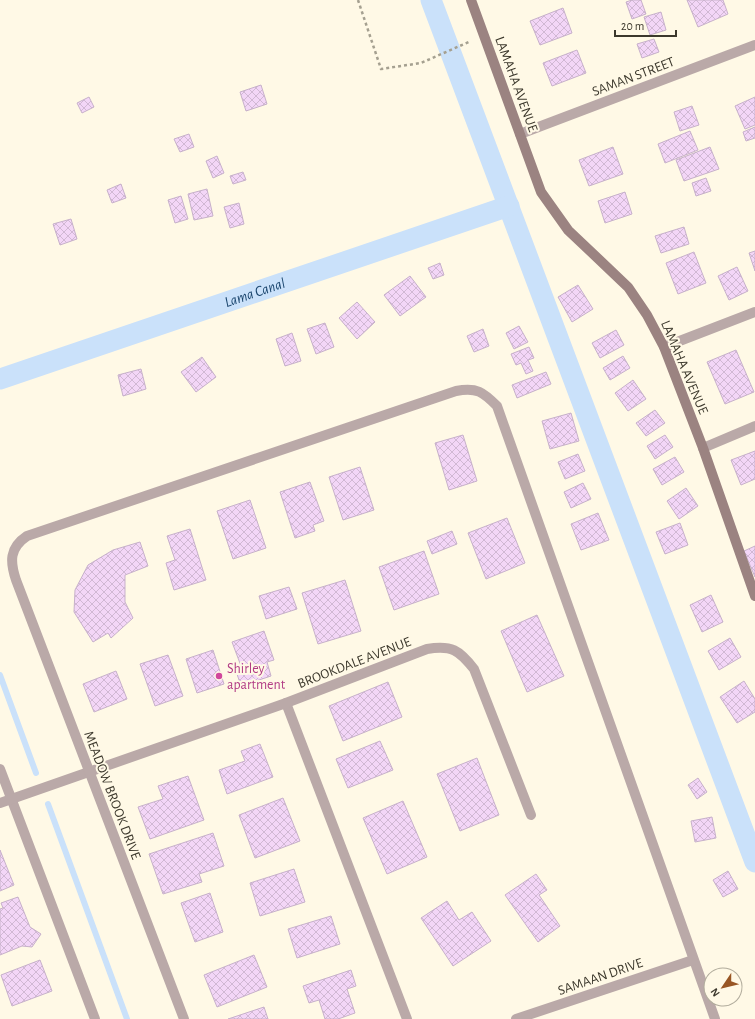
<svg xmlns="http://www.w3.org/2000/svg" width="755" height="1019" font-family="'Alegreya Sans',sans-serif">
<style>
.lines{fill:none;stroke-linecap:round;stroke-linejoin:round}
.stream{stroke:#cae1fa;stroke-width:6}
.canal{stroke:#cae1fa;stroke-width:21}
.building{fill:url(#building-cross-hatch);stroke:#c7b1ca}
.path{stroke:#a5a090;stroke-width:2.5;stroke-dasharray:3 3;stroke-linecap:butt}
.lane{stroke:#baa9a8;stroke-width:10}
.street{stroke:#baa9a8;stroke-width:10}
.secondary{stroke:#9b8381;stroke-width:10}
.hotel-dot{fill:#d1479c;stroke:#fff9e6;stroke-width:1.5}
.labels{text-anchor:middle;stroke-width:4;stroke-linejoin:round;paint-order:stroke}
.street-label{font-size:14px;fill:#3c382c;stroke:#fff9e6}
.hotel-label{font-size:14px;fill:#b23c85;stroke:#fff9e6;text-anchor:start}
.water-label{font-size:15px;font-style:italic;fill:#1c476f;stroke:#fff9e6}
</style>
<defs>
<pattern id="building-cross-hatch" width="8" height="8" patternUnits="userSpaceOnUse"><rect width="8" height="8" fill="#f3d6f7"/><path d="M0 0l8 8M0 8l8-8" fill="none" stroke="#d1b8d4"/></pattern>
</defs>
<rect width="100%" height="100%" fill="#fff9e6"/>
<g class="lines">
<g class="stream">
<path d="M0 675 36 773"/>
<path d="M48 804 127 1019"/>
</g>
<g class="canal">
<path d="M431 0 755 862"/>
<path id="s1" d="M0 379 509 206"/>
</g>
</g>
<g class="building">
<path d="M632 0H641L646 14 632 19 626 2Z"/>
<path d="M687 0H723L728 14 698 27Z"/>
<path d="M563 8 572 33 540 45 530 21Z"/>
<path d="M661 12 666 30 650 35 644 17Z"/>
<path d="M654 39 659 52 642 58 637 44Z"/>
<path d="M577 50 586 73 552 86 543 63Z"/>
<path d="M261 85 267 104 246 111 240 92Z"/>
<path d="M89 97 94 107 82 113 77 103Z"/>
<path d="M755 97V125L745 129 735 106Z"/>
<path d="M692 106 699 125 680 131 674 112Z"/>
<path d="M755 127V138L746 141 743 132Z"/>
<path d="M690 131 698 150 665 163 658 144Z"/>
<path d="M189 134 194 147 180 152 174 139Z"/>
<path d="M613 147 623 174 589 186 579 160Z"/>
<path d="M710 147 719 169 684 181 676 160Z"/>
<path d="M217 156 224 173 213 178 206 161Z"/>
<path d="M243 172 246 180 233 184 230 176Z"/>
<path d="M706 178 711 191 696 196 692 183Z"/>
<path d="M121 184 126 198 112 203 107 190Z"/>
<path d="M207 189 213 216 194 220 188 194Z"/>
<path d="M625 192 632 214 605 223 598 201Z"/>
<path d="M181 196 188 219 175 223 168 200Z"/>
<path d="M239 203 244 224 230 228 224 207Z"/>
<path d="M71 219 77 239 60 245 53 224Z"/>
<path d="M684 227 689 244 661 253 655 236Z"/>
<path d="M755 251V271L749 253Z"/>
<path d="M694 252 706 283 678 294 666 263Z"/>
<path d="M440 263 444 275 433 279 428 268Z"/>
<path d="M737 267 748 291 729 300 718 276Z"/>
<path d="M410 276 426 297 400 316 384 295Z"/>
<path d="M578 285 593 309 572 322 558 297Z"/>
<path d="M357 302 375 322 357 339 339 318Z"/>
<path d="M325 323 334 347 316 354 307 329Z"/>
<path d="M519 326 528 342 514 349 506 333Z"/>
<path d="M483 329 489 346 474 352 467 336Z"/>
<path d="M616 330 624 345 600 358 592 343Z"/>
<path d="M292 333 301 361 285 366 276 339Z"/>
<path d="M529 347 534 358 528 360 533 371 526 374 521 363 516 365 511 354Z"/>
<path d="M736 350 754 392 725 404 707 362Z"/>
<path d="M623 356 630 368 610 380 603 368Z"/>
<path d="M202 357 216 377 196 392 181 372Z"/>
<path d="M141 369 146 389 123 396 118 375Z"/>
<path d="M546 372 551 384 517 398 512 385Z"/>
<path d="M633 380 646 399 628 411 615 393Z"/>
<path d="M655 410 665 423 646 436 636 423Z"/>
<path d="M571 413 579 441 550 449 542 421Z"/>
<path d="M463 435 477 481 449 490 435 443Z"/>
<path d="M665 435 673 447 655 459 647 446Z"/>
<path d="M755 451V479L741 485 731 460Z"/>
<path d="M578 454 585 471 565 479 558 462Z"/>
<path d="M675 457 684 472 662 485 653 469Z"/>
<path d="M360 467 374 510 343 520 329 477Z"/>
<path d="M310 482 324 521 313 525 315 531 295 538 280 492Z"/>
<path d="M583 483 591 499 571 508 564 492Z"/>
<path d="M686 488 698 506 679 519 667 501Z"/>
<path d="M250 500 266 548 233 559 217 511Z"/>
<path d="M598 513 609 540 581 550 571 524Z"/>
<path d="M507 518 525 563 486 579 468 533Z"/>
<path d="M680 523 688 545 665 554 656 532Z"/>
<path d="M190 529 206 580 174 590 166 563 175 560 167 536Z"/>
<path d="M452 531 457 544 432 554 427 541Z"/>
<path d="M140 542 148 566 125 575V602L133 618 111 638 108 633 93 642 74 612 75 590 88 565 113 550Z"/>
<path d="M755 546V577L744 551Z"/>
<path d="M424 551 439 594 394 610 379 567Z"/>
<path d="M345 580 361 631 318 644 302 593Z"/>
<path d="M289 587 297 609 266 619 259 596Z"/>
<path d="M711 595 723 622 702 632 690 605Z"/>
<path d="M537 615 564 676 527 692 501 631Z"/>
<path d="M264 631 274 660 267 662 271 676 241 686 235 668 241 666 232 642Z"/>
<path d="M730 638 741 657 719 670 708 651Z"/>
<path d="M213 650 224 684 197 693 186 659Z"/>
<path d="M168 655 183 696 155 706 140 664Z"/>
<path d="M116 671 127 699 94 712 83 684Z"/>
<path d="M744 681 755 699V712L737 723 720 697Z"/>
<path d="M388 682 402 717 343 741 329 706Z"/>
<path d="M380 741 393 770 348 788 336 759Z"/>
<path d="M260 744 273 777 227 794 219 770 245 761 241 751Z"/>
<path d="M477 758 499 815 460 831 437 774Z"/>
<path d="M188 776 204 820 150 839 138 807 163 799 158 786Z"/>
<path d="M698 778 707 792 697 799 688 785Z"/>
<path d="M283 798 300 841 255 858 239 815Z"/>
<path d="M403 801 427 857 387 874 363 818Z"/>
<path d="M712 817 716 838 695 842 691 821Z"/>
<path d="M213 833 224 866 199 874 202 882 163 894 149 854Z"/>
<path d="M0 850 14 885 0 891Z"/>
<path d="M294 869 305 902 260 916 250 883Z"/>
<path d="M728 871 738 889 723 897 713 880Z"/>
<path d="M536 874 547 890 539 895 560 926 538 942 505 895Z"/>
<path d="M210 893 223 932 195 942 181 903Z"/>
<path d="M18 897 30 927 41 934 32 947 22 946 0 955V909L3 908 1 903Z"/>
<path d="M447 901 459 920 472 912 491 941 453 966 421 918Z"/>
<path d="M331 916 340 944 297 958 288 929Z"/>
<path d="M254 955 267 987 217 1007 204 975Z"/>
<path d="M40 960 52 991 12 1006 1 975Z"/>
<path d="M351 970 356 986 347 989 355 1013 338 1019H325L319 1000 309 1003 303 986Z"/>
<path d="M264 1007 268 1019H228Z"/>
</g>
<g class="lines">
<path class="path" d="M358 0 381 69 421 63 471 41"/>
<path class="lane" d="M703 448 755 426"/>
<g class="street">
<path d="M520 134 755 45"/>
<path d="M664 347 755 312"/>
<path d="M286 703 407 1019"/>
<path d="M0 769 95 1019"/>
<path d="M0 803 286 703 427 649C452 645 459 650 474 669L531 815"/>
<path d="M184 1019 16 580C10 562 9 548 27 536L456 391C477 387 483 392 497 406L715 1019"/>
<path d="M516 1019 693 960"/>
</g>
<path class="secondary" d="M471 0 541 192 568 230 628 287 647 315 664 347 703 448 755 596"/>
</g>
<circle class="hotel-dot" cx="219" cy="676" r="4"/>
<g class="labels">
<g class="street-label">
<text transform="translate(633 76) rotate(-21)" y="5">SAMAN STREET</text>
<text transform="translate(517 84) rotate(70)" y="5">LAMAHA AVENUE</text>
<text transform="translate(685 367) rotate(67)" y="5">LAMAHA AVENUE</text>
<text transform="translate(354 662) rotate(-21)" y="5">BROOKDALE AVENUE</text>
<text transform="translate(113 795) rotate(69)" y="5">MEADOW BROOK DRIVE</text>
<text transform="translate(600 976) rotate(-19)" y="5">SAMAAN DRIVE</text>
</g>
<g class="hotel-label">
<text x="227" y="673">Shirley<tspan x="227" dy="16">apartment</tspan></text>
</g>
<g class="water-label">
<text dy="5" stroke="none"><textPath href="#s1" startOffset="269">Lama Canal</textPath></text>
</g>
</g>
<g transform="translate(723 987) rotate(235)"><circle r="19" fill="#fff9e6" stroke="#b1ac9c"/>
<path d="M0-3L7 15L0 10L-7 15Z" fill="#985624"/>
<text y="-6" font-size="11" font-weight="bold" text-anchor="middle" fill="#3c382c">N</text>
</g>
<path d="M615 30v6h61v-6" fill="none" stroke="#3c382c" stroke-width="2"/>
<text x="621" y="30" font-size="12" fill="#3c382c" stroke="#fff9e6" stroke-width="3" paint-order="stroke">20 m</text>
</svg>
